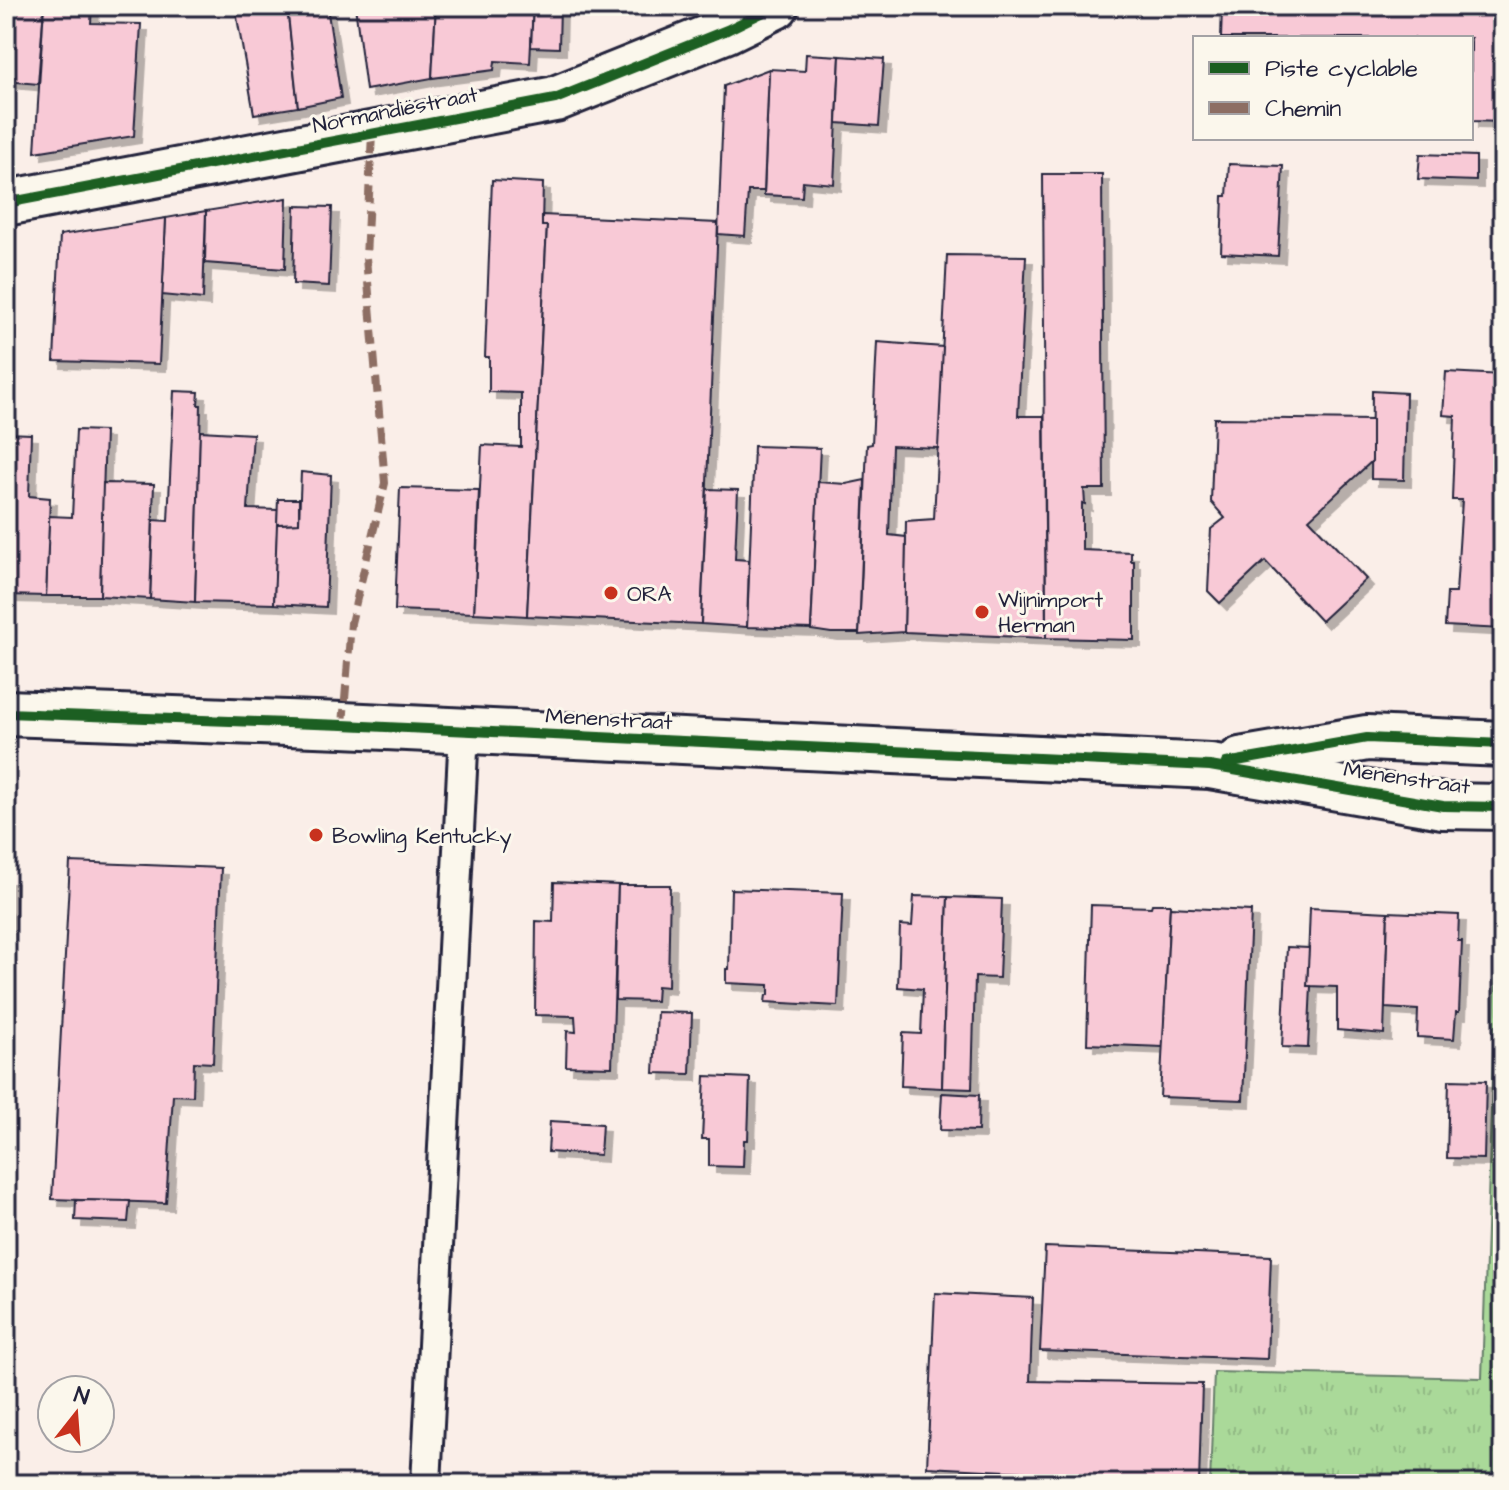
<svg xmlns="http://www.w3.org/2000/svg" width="1509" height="1490" font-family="'Architects Daughter',sans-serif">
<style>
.grass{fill:url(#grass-tufts);stroke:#667e6a;stroke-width:2}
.building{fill:#f8c9d6;stroke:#22223b;stroke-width:2;filter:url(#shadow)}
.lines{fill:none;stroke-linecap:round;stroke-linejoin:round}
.lane-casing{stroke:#22223b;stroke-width:34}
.street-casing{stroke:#22223b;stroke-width:50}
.secondary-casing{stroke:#22223b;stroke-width:50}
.lane{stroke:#fbf7ec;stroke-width:28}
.street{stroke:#fbf7ec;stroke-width:44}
.secondary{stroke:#fbf7ec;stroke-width:44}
.quiet{stroke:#8d6e63;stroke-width:8;stroke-dasharray:16 8;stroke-linecap:butt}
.cycleway-casing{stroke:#fbf7ec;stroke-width:15}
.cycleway{stroke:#1b5e20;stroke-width:10}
.poi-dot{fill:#c8321e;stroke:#fbf7ec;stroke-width:3}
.labels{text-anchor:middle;stroke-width:6;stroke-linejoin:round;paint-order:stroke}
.street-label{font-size:22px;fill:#22223b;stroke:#fbf7ec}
.poi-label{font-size:22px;fill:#22223b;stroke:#fbf7ec;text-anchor:start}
</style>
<defs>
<pattern id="grass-tufts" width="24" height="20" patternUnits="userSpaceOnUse" patternTransform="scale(2)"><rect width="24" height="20" fill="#aad999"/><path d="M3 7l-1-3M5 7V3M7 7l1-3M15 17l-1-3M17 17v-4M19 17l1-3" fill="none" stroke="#92ba85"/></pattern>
<filter id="shadow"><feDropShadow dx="7" dy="7" stdDeviation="0" flood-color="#0004"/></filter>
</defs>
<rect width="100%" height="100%" fill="#faeee8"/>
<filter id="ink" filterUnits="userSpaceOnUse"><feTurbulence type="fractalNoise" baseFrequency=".0125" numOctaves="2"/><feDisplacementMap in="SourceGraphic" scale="16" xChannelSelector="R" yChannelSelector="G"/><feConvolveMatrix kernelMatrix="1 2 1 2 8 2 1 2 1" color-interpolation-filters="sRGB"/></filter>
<g filter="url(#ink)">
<path class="grass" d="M1500 842H1503V1484H1210L1214 1372 1482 1378Z"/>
<g class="building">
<path d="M6 6H44L38 84 6 81Z"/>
<path d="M44 6H92L91 23 141 24 134 136 35 152Z"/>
<path d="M235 6H287L298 107 254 114Z"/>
<path d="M287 6H327L341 98 298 107Z"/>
<path d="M355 6H436L432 78 366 90Z"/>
<path d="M436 6H533L530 63 495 61 494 70 432 78Z"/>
<path d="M533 6H560L559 48 531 47Z"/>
<path d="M1222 6H1503V122L1471 121V38H1221Z"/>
<path d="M806 54 840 56 834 184 803 181 802 197 764 195 769 69 805 71Z"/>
<path d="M840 56 884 59 879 126 837 123Z"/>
<path d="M769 69 764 191H748L745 236 718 234 724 86Z"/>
<path d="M1420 154 1476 156V181L1418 179Z"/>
<path d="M1229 164 1283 166 1278 256 1221 253 1223 196H1227Z"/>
<path d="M1043 174H1102L1104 489H1084L1085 504 1082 503V550L1131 552V561H1134V640L1046 638Z"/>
<path d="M492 180 543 183 542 226H547L527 616 474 613 482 445 521 447V393L489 392V357H485Z"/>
<path d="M287 198 285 269 205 263 206 211Z"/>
<path d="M295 206 332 207 329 286 293 284Z"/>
<path d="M206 211 203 299 162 295 166 218Z"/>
<path d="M542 215 718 223 701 624 527 616 547 226H542Z"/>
<path d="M166 218 159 364 54 361 60 235Z"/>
<path d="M947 255 1026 256 1018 416H1044L1046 638 904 632 906 521 934 519Z"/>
<path d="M877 342 943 347 938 448 892 446 889 535 906 537 904 632 859 635 867 445 872 444Z"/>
<path d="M1446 372 1503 375V629L1445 626 1447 593H1456L1462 500H1452L1455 416 1443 415Z"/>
<path d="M174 391 199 392 198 405H201L195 602 150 599 153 520 168 521Z"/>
<path d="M1372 391 1406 393 1404 480 1371 479Z"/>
<path d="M1214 418 1372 420V461L1309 519 1366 579 1321 621 1265 561 1220 603 1208 591 1211 529 1225 518 1211 502Z"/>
<path d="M76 430 105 431 100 596H46L49 516 72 517Z"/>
<path d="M200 431 253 434 248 509 278 510 274 604 195 602Z"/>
<path d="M7 433 31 434 29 496 50 498 46 596 6 595Z"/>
<path d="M754 446 820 448 811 629 747 627Z"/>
<path d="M301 472 331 475 326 607 274 604 277 524 299 523Z"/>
<path d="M865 480 859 633H831L811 630 818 482 846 484Z"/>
<path d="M103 483 154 484 150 599 100 596Z"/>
<path d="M400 488 479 490 474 613 395 610Z"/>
<path d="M707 489 738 490 735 559 749 560 747 627 701 624Z"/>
<path d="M278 499H299V523L277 524Z"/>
<path d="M70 862 221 868 213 1063 194 1062 193 1096 173 1095 166 1203 52 1199Z"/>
<path d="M6 877H10L6 973Z"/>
<path d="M554 882 618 885 612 1067 566 1066 567 1031 576 1032 575 1016 535 1015 536 921 553 922Z"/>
<path d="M618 885H670L668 987 657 986 656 1001 615 1000Z"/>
<path d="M731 889 843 893 838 1006 765 1002 766 995H769V985L726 983V969H729Z"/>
<path d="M914 896 948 897 942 1088 901 1086 903 1033 921 1034 923 989 898 987 900 925 912 926Z"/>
<path d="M948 897 1002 899 999 978 975 977 972 1089 942 1088Z"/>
<path d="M1152 904H1170L1163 1047 1087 1044 1091 905 1151 907Z"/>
<path d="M1170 907 1251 911 1243 1100 1160 1097Z"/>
<path d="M1310 908 1388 912 1384 1034 1337 1030V987L1307 986Z"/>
<path d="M1388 912 1459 915 1458 941H1462L1459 1012H1456L1454 1039 1417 1037 1418 1010 1385 1008Z"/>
<path d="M1287 947 1309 948 1307 986H1311L1308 1048 1282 1047Z"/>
<path d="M657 1012 692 1013 690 1074 654 1073Z"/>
<path d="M705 1076 750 1078 748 1140H744L743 1167 709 1166V1139H702Z"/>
<path d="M1449 1080 1486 1081 1484 1159 1447 1158Z"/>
<path d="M942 1093 979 1095 978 1131 940 1130Z"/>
<path d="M550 1121 602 1124 600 1155 548 1152Z"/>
<path d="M76 1200 130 1201 128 1222 75 1220Z"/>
<path d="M1045 1247 1271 1256 1267 1359 1040 1351Z"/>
<path d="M935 1293 1033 1298 1030 1381 1202 1384 1199 1484H1026V1472L927 1467Z"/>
</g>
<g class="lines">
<defs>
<path id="lane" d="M426 1484 464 731"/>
<path id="street" d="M6 203 555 99 727 30 776 6"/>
<g id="secondary">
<path d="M6 713 343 725 1210 766 1443 806 1503 807"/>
<path d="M1240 760 1367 738 1503 744"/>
</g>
</defs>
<use href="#lane" class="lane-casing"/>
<use href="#street" class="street-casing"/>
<use href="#secondary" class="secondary-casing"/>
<use href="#lane" class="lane"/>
<use href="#street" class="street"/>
<use href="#secondary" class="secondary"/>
<path class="quiet" d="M343 725 351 623 385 483 366 258 372 133"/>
<defs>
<g id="cycleway">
<path d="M6 203 555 99 727 30 776 6"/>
<path d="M6 713 343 725 1210 766 1443 806 1503 807"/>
<path d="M1226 763 1367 738 1503 744"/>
</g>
</defs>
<use href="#cycleway" class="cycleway-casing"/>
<use href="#cycleway" class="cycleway"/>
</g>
</g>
<g class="poi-dot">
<circle cx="611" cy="593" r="8"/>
<circle cx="982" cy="612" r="8"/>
<circle cx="316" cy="835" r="8"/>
</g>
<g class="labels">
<g class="street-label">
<text transform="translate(395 109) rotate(-11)" y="8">Normandiëstraat</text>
<text transform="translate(609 718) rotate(3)" y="8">Menenstraat</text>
<text transform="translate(1407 777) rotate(8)" y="8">Menenstraat</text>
</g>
<g class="poi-label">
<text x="627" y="601">ORA</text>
<text x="998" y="607">Wijnimport<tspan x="998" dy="25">Herman</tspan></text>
<text x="332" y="843">Bowling Kentucky</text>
</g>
</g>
<rect width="1509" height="1490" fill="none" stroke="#fbf7ec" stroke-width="32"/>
<rect x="16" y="16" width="1477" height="1458" fill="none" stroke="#22223b" stroke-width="3" filter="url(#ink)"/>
<rect x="1193" y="36" width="280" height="104" fill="#fbf7ec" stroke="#a4a2a5" stroke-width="2"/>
<rect x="1209" y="62" width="40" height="12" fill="#1b5e20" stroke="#a4a2a5" stroke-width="2"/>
<text x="1265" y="76" font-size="24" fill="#22223b">Piste cyclable</text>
<rect x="1209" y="102" width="40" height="12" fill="#8d6e63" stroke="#a4a2a5" stroke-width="2"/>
<text x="1265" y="116" font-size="24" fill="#22223b">Chemin</text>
<g transform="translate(76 1414) rotate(17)"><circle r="38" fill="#fbf7ec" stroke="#a4a2a5" stroke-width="2"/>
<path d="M0-6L14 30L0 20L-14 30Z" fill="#c8321e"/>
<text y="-12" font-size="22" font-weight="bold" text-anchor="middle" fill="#22223b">N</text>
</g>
</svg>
